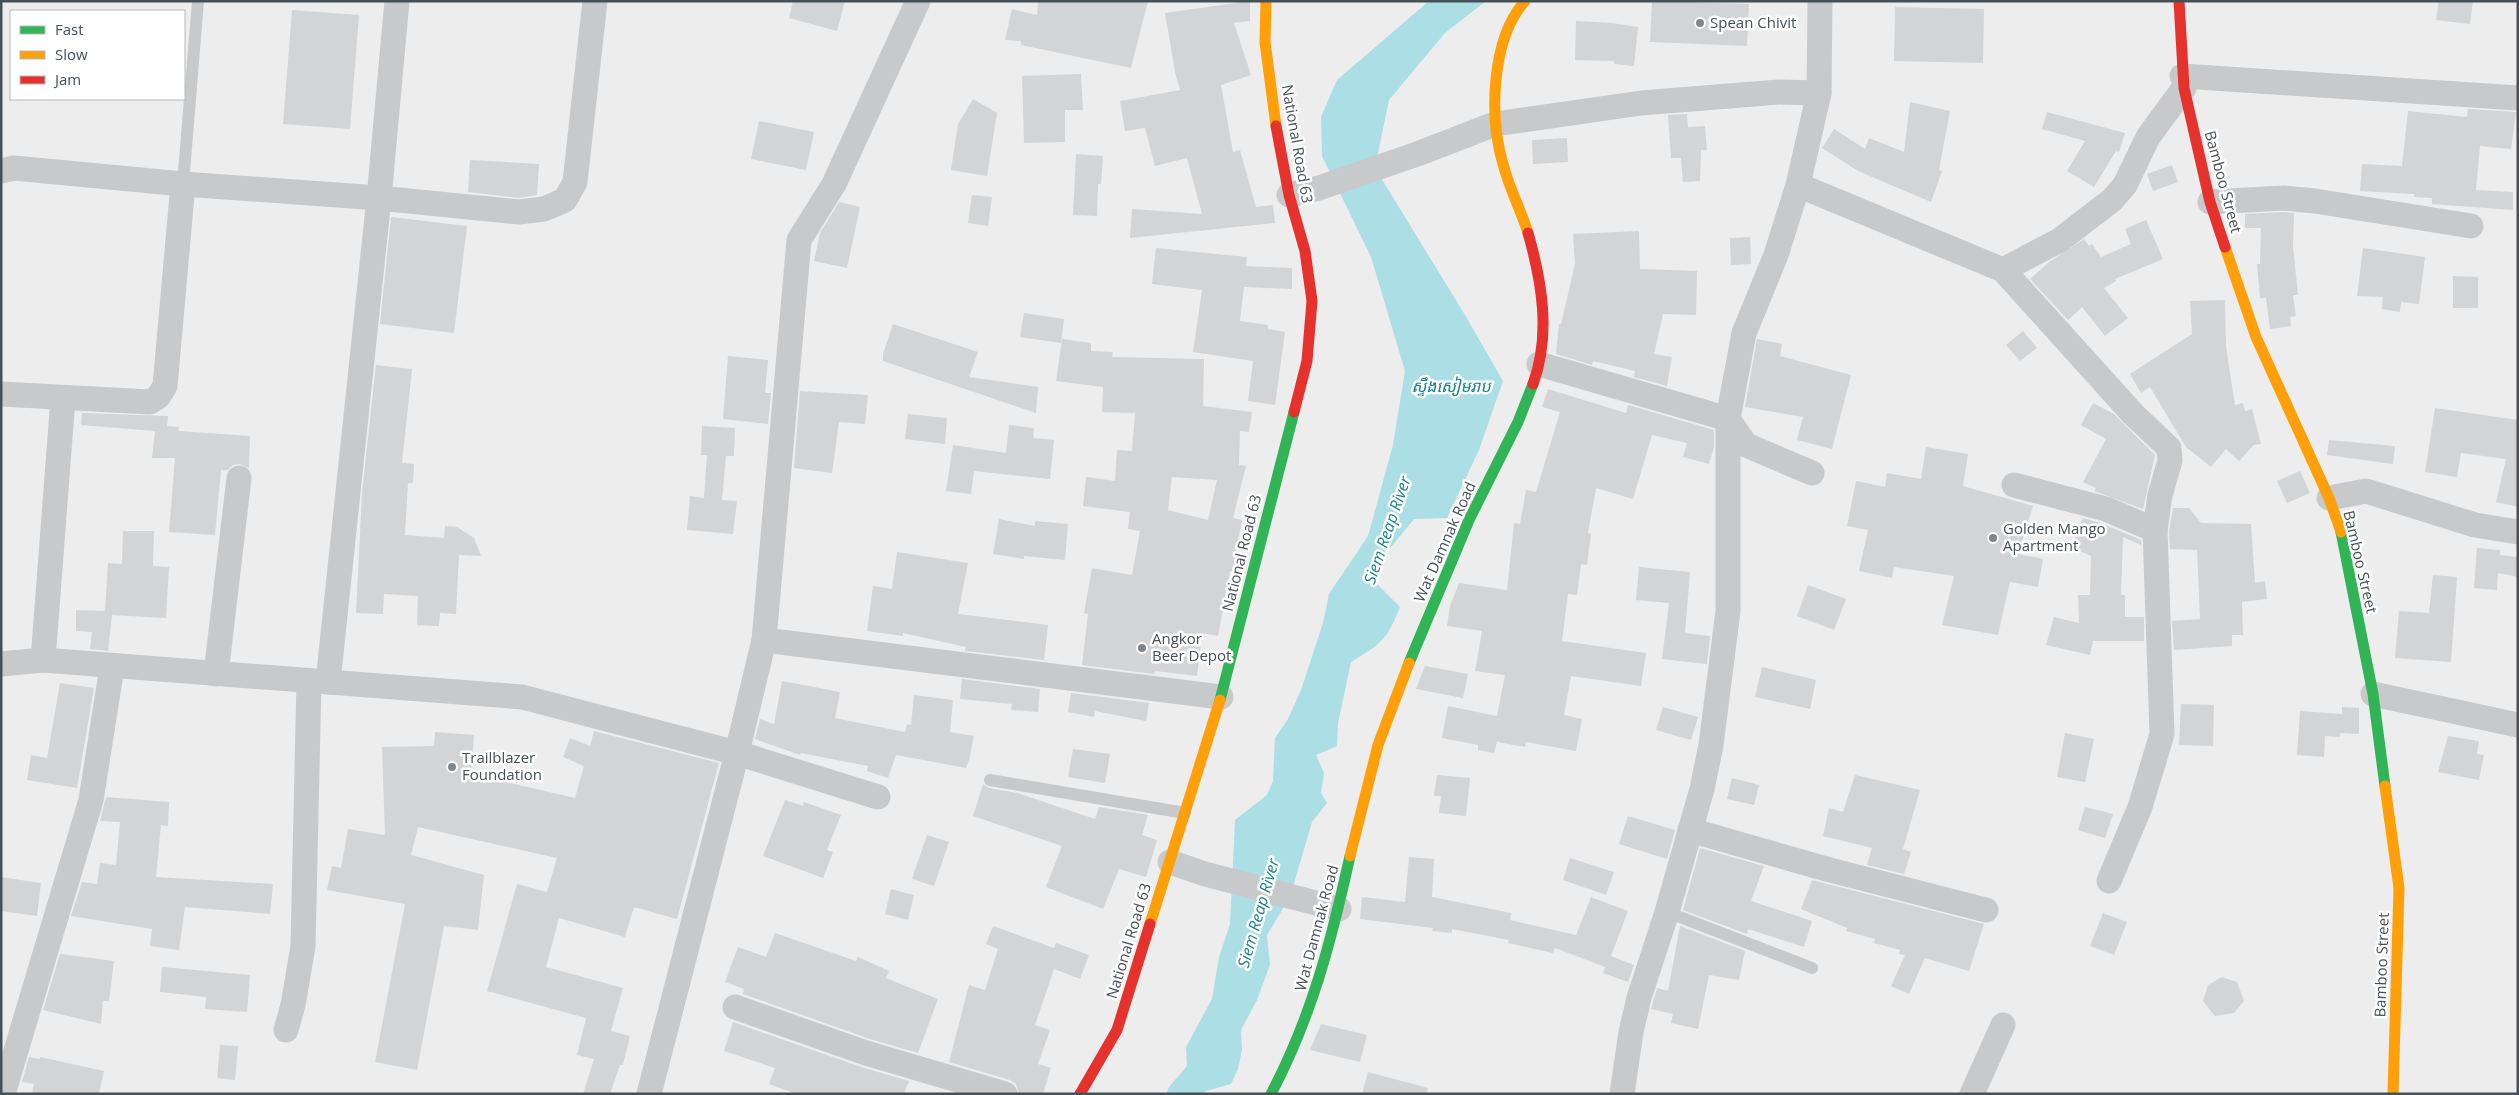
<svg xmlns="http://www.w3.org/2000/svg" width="2519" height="1095" font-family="'Open Sans','Noto Sans Khmer',sans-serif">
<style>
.water{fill:#abdee5}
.building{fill:#d3d4d6;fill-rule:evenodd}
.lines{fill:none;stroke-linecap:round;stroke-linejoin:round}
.lane{stroke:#c7c9cb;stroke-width:12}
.street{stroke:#c7c9cb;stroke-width:25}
.fast{stroke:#30b455;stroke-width:11}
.slow{stroke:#ff9f0a;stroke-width:11}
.jam{stroke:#e5322d;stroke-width:11}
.poi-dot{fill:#80878c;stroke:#fff;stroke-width:2}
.labels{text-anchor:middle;stroke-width:5;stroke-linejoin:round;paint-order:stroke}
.poi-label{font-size:15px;fill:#465057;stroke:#fff;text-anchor:start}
.street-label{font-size:15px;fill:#465057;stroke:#fff}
.water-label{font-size:16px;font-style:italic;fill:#1a808f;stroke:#fff}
</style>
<rect width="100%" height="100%" fill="#ededed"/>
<path class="water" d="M1429 1H1486L1445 33 1389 100 1375 168 1465 315 1503 381 1479 450 1447 518 1414 519 1391 547 1379 556 1372 579 1400 607C1387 640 1381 644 1351 662L1338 723 1337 746 1316 755 1324 773 1321 793 1327 803 1312 822 1290 897 1267 935 1270 965 1257 1000 1241 1030 1242 1049 1238 1069 1231 1084 1206 1091 1204 1094H1166L1169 1087 1187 1066 1186 1047 1212 999 1219 957 1230 924 1235 820 1267 795 1273 781 1275 738 1288 719 1301 690 1323 623 1329 594 1368 536 1393 445 1405 371 1371 257 1322 156 1321 117 1337 80Z"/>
<g class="building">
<path d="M793 1H845L837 31 789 18Z"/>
<path d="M1038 1H1148L1131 68 1021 45V41L1005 40 1012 9 1037 15Z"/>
<path d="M1250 1V21L1234 23 1251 75 1221 85 1233 152 1240 150 1256 207 1273 205 1275 223 1130 238 1132 209 1202 214 1187 158 1155 166 1145 128 1125 131 1120 101 1180 90 1175 72 1165 13Z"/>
<path d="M1652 1 1749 4 1747 46 1650 42Z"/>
<path d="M2439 1H2473L2470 24 2436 20Z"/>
<path d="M1895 7 1984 9 1983 63 1894 61Z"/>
<path d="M292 10 359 15 350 129 283 124Z"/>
<path d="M1576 21 1612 23 1638 27 1634 66 1614 64V61L1575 60Z"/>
<path d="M1081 74 1083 110H1065V142L1024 143 1022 76Z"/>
<path d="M973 99 997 113 987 176 951 170 958 124Z"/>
<path d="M1910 102 1950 111 1939 170 1942 171 1931 202 1858 171 1822 148 1834 129 1865 149 1869 138 1904 152Z"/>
<path d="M2468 109 2516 112 2511 149 2480 146 2476 190 2513 192V210L2432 204V198L2414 197V194L2360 191 2362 164 2402 166 2408 111 2467 117Z"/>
<path d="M2047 112 2125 133 2119 152 2116 151 2094 187 2067 171 2085 141 2042 129Z"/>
<path d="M1687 114 1688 127 1705 126 1707 150H1701L1700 181 1683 182 1681 158H1671L1668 115Z"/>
<path d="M759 121 814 132 806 170 751 159Z"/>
<path d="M1567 138 1568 162 1533 164 1532 140Z"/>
<path d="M1076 154 1103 156 1101 184H1098L1097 216 1073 215Z"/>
<path d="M470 160 539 164 537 195 519 198 468 192Z"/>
<path d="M2172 165 2178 182 2153 191 2147 174Z"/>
<path d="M972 195 992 197 988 226 968 223Z"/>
<path d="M839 202 860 207 847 268 814 261 820 233Z"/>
<path d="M2284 212 2294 213 2293 246 2298 295H2293L2296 316 2290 317 2291 326 2270 329 2266 298H2260L2257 264H2260L2261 228H2245V214Z"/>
<path d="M391 217 467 226 454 333 380 324Z"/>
<path d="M2146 220 2163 259 2115 279 2116 281 2104 288 2128 318 2105 336 2082 307 2068 320 2030 279 2049 262 2084 239 2089 246 2092 244 2101 257 2131 244 2125 229Z"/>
<path d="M1639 231 1640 269 1697 271 1696 315 1663 314 1654 354 1672 357 1667 386 1634 377 1635 371 1593 361 1592 365 1556 354 1559 324H1561L1575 264 1573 234Z"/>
<path d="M1750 237 1751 264 1731 265 1730 238Z"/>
<path d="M1156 248 1247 257 1246 266 1292 268V289L1244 287 1240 321 1268 325V329L1285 332 1275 405 1248 401 1253 361 1193 352 1202 290 1152 284Z"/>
<path d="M2363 248 2425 257 2419 304 2401 302 2400 312 2382 309 2383 297 2357 296Z"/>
<path d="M2453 276 2478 277V308H2453Z"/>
<path d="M2225 300 2226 347 2235 405 2243 403 2245 411 2252 409 2261 444 2254 445 2239 461 2226 449 2211 467 2186 447 2150 387 2141 393 2130 374 2192 334 2190 301Z"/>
<path d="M1024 313 1064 319 1061 343 1020 337Z"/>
<path d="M893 324 978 352 969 377 1038 387 1036 413 883 361V354Z"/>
<path d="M2023 331 2037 348 2020 361 2006 345Z"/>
<path d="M1062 339 1091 343V351L1113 352 1112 357 1204 359 1203 406 1252 412 1249 432 1240 431 1239 465 1246 466 1233 518 1242 520 1232 572 1230 571 1218 636 1202 633 1197 676 1155 671 1154 674 1082 665 1088 614 1084 613 1092 568 1132 575 1140 531 1128 529 1130 512 1083 506 1086 477 1115 481 1117 450 1132 451 1135 413 1102 412 1103 387 1056 381ZM1172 477 1217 480 1208 520 1168 510Z"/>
<path d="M1757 339 1782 344 1780 356 1851 375 1832 449 1797 440 1803 417 1745 407Z"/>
<path d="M728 356 768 360 765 393H771L768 424 723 419Z"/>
<path d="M376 365 412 369 402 463 414 464 413 483H408L405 535 444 538 445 526 457 527 474 538 481 556 459 555 456 614 440 613 439 626 417 625 418 596 384 594 383 614 356 613 362 493Z"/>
<path d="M1548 389 1626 413 1628 405 1714 430V447L1709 464 1683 457 1687 443 1652 435 1633 499 1596 488 1588 533 1591 534 1587 565 1581 564 1577 595 1568 594 1562 641 1646 653 1641 686 1571 676 1564 715 1582 719 1576 751 1526 742 1525 747 1497 742 1494 753 1478 750V745L1442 738 1448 706 1497 716 1505 675 1475 671 1482 631 1447 626 1450 606 1459 583 1507 590 1514 523 1520 524 1526 490 1536 492 1560 412 1542 407Z"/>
<path d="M800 391 868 395 865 424 839 422 832 473 794 468Z"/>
<path d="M2093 403 2114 414 2155 455 2143 509 2094 491 2096 488 2083 482 2106 439 2081 425Z"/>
<path d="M2435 408 2518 420V507L2496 502 2506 459 2461 453 2457 477 2425 472Z"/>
<path d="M82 413 168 416 167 426 179 427 178 431 250 436 249 468 240 464 233 465 227 470H221L215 535 169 532 175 458H152L155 431 81 425Z"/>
<path d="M908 414 947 418 945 444 905 439Z"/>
<path d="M1009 425 1034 428 1033 438 1054 440 1050 479 974 471 971 494 946 491 953 445 1006 453Z"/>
<path d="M702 426 735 428 734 456H726L722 500 737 501 733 534 687 530 690 496 704 498 707 455H701Z"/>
<path d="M2329 440 2395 446 2393 464 2327 455Z"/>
<path d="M1926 447 1968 454 1963 486 2033 506 2018 554 2043 559 2038 587 2010 582 1998 635 1942 625 1954 576 1894 567 1892 578 1859 571 1868 530 1847 526 1856 481 1885 487 1887 473 1921 479Z"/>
<path d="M2300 471 2310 493 2287 503 2277 481Z"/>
<path d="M2173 508H2189L2201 523 2251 524 2255 583 2265 581 2267 599 2242 602 2243 635H2232V646L2174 650 2172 621 2200 619 2197 550 2170 549 2169 531Z"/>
<path d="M2083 518 2101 523 2141 540V545L2123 537 2121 595H2125V617H2144V641H2093L2090 655 2046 645 2054 617 2079 623 2078 595H2090L2091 556 2071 547Z"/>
<path d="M999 519 1035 526V521L1068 524 1065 560 1024 556V559L993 554Z"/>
<path d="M123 531H154L153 566 169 567 166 618 112 615 108 651 90 649 92 632 76 631V610L105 611 108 563 122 564Z"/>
<path d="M2477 548 2500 550V555L2518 557V577L2498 573 2497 590 2474 588Z"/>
<path d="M897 552 968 563 958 614 1048 625 1044 660 965 651 966 647 903 633V636L867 631 873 586 892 589Z"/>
<path d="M1639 567 1690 572 1685 633 1710 636 1707 664 1662 659 1669 603 1636 600Z"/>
<path d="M2433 575 2457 577 2451 662 2395 658 2399 611 2429 613Z"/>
<path d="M1808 585 1846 599 1834 630 1797 616Z"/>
<path d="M1425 666 1468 674 1463 698 1416 689Z"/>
<path d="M1762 667 1816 680 1810 709 1755 697Z"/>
<path d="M962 679 1040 689 1038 712 1011 710 1012 704 960 699Z"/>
<path d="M782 681 840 692 835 718 905 732 907 724 911 725 914 695 953 700 950 732 974 736 969 760 966 768 896 755 888 778 867 771 868 766 801 753 800 755 755 739 760 719 774 724Z"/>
<path d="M60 683 94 688 77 788 27 780 31 755 47 758Z"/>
<path d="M1071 693 1149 703 1146 721 1095 711 1094 717 1068 712Z"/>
<path d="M2181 704 2214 705 2213 746 2179 745Z"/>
<path d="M1663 707 1698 717 1691 740 1656 730Z"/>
<path d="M2342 707 2359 708V734L2340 733V737L2325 736 2324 757 2297 755 2300 711 2342 714Z"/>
<path d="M594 731 719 763 677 919 634 907 625 937 559 918 546 967 623 988 611 1031 630 1036 623 1065H620L610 1094H583L594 1059 577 1055 586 1018 487 991 517 884 547 892 557 858 418 827 411 855 484 875 478 930 444 926 417 1070 375 1062 405 904 327 890 332 866 341 868 348 829 385 835 382 747 434 746 435 732 474 735 471 774 575 798 584 766 563 757 570 738 590 746Z"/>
<path d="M2065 733 2094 739 2085 782 2057 777Z"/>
<path d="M2448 736 2479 741 2477 754 2484 755 2479 780 2438 772Z"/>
<path d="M1073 749 1110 754 1105 783 1068 777Z"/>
<path d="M1437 775 1470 778 1466 816 1439 813 1441 796H1434Z"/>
<path d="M1855 775 1920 790 1903 849 1911 852 1904 874 1867 865 1872 848 1823 836 1829 808 1843 812Z"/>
<path d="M1732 778 1759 785 1754 805 1727 799Z"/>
<path d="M983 784 989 788 1017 793 1095 819 1099 807 1148 815 1142 835 1157 840 1146 877 1119 869 1103 909 1046 887 1062 846 973 816Z"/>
<path d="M106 797 169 802 168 826 161 825 156 877 273 884 270 914 185 907 179 950 150 946 152 929 71 916 82 882 97 884 100 863 116 865 120 822 100 821Z"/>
<path d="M785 800 803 806 804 802 841 815 827 850 833 852 823 878 763 856Z"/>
<path d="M2085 807 2113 814 2105 838 2078 830Z"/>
<path d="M1628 816 1675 830 1667 859 1619 844Z"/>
<path d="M927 835 949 842 934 886 912 879Z"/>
<path d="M1700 848 1764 866 1751 901 1812 921 1804 947 1748 929 1747 934 1683 910Z"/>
<path d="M1409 857 1434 859 1432 897 1511 913 1510 920 1576 935 1591 897 1628 911 1611 956 1634 965 1628 982 1603 973 1605 967 1555 948 1553 953 1508 943 1509 940 1452 929V933L1432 931 1433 928 1360 919 1362 897 1405 902Z"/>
<path d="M1570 858 1614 872 1606 895 1563 880Z"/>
<path d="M1 877 41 883 37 916 1 911Z"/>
<path d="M1812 880 1984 924 1969 971 1925 958 1909 994 1891 986 1905 955 1899 954 1900 950 1874 943 1875 939 1846 931 1847 928 1801 909Z"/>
<path d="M891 889 914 895 908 920 885 914Z"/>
<path d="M2103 913 2127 922 2114 955 2090 946Z"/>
<path d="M993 926 1054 948 1056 943 1089 955 1080 979 1054 969 1035 1025 1050 1030 1038 1064 1051 1068 1043 1094H1019L1016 1084 1010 1080 949 1062 969 985 985 990 998 949 986 944Z"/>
<path d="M1680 926 1745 951 1739 980 1709 975 1698 1029 1671 1023 1673 1014 1651 1009 1657 988 1668 991Z"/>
<path d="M775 933 856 961 858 957 889 971 886 978 938 999 918 1053 870 1039 743 994 744 989 725 982 738 947 766 957Z"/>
<path d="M60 954 114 961 109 1001H103L101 1024 43 1010Z"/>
<path d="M162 967 250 975 247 1012 205 1009 206 997 160 992Z"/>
<path d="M2222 977 2237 982 2244 1001 2234 1013 2215 1016 2203 1001 2208 985Z"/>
<path d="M733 1022 861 1067 909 1081 904 1094H797L769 1084 775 1068 724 1051Z"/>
<path d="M1321 1024 1367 1035 1360 1062 1310 1050Z"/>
<path d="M220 1045 238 1046 235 1080 217 1078Z"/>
<path d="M29 1057 40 1059V1057L104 1071 99 1094H32L34 1084 22 1082Z"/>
<path d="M1368 1072 1428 1088 1427 1094H1362Z"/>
</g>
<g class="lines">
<g class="lane">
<path d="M183 184 198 1"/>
<path d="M990 780 1185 813"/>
<path d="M1667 912 1812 968"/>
</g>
<g class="street">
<path d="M2182 76 2518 98"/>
<path d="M1 171 14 168 183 184 379 198 519 212 544 209 565 200 575 182 595 1"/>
<path d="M1798 185 2003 270 2133 414 2169 448 2170 461 2160 495 2155 530 2162 734 2140 807 2109 881"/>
<path d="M1289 195 1319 188 1420 153 1495 124 1641 103 1779 92 1819 93"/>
<path d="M2210 202 2284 198 2315 201 2471 226"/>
<path d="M2003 270 2060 240 2112 200 2125 185 2148 137 2184 88"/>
<path d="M1539 364 1728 419 1746 445 1812 473"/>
<path d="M1 394 150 402 158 397 165 386 183 184"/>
<path d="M2014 485 2106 509 2155 530"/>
<path d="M2329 498 2366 491 2475 525 2518 532"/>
<path d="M764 640 1221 697"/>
<path d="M43 660 63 398"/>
<path d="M1 664 43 660 522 697 737 753 878 797"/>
<path d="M216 674 239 478"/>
<path d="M328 682 379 198 397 1"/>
<path d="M2373 694 2518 725"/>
<path d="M1690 830 1830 870 1986 910"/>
<path d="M1170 862 1205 874 1339 909"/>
<path d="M735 1007 866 1053 1005 1094"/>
<path d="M286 1030 293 1005 303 946 309 681"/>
<path d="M3 1094 91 800 112 667"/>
<path d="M649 1094 737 753 764 640 799 240 834 184 918 1"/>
<path d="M1622 1094 1631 1032 1639 998 1667 912 1702 789 1711 745 1728 611V419L1744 333 1776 255 1798 185 1819 93 1820 1"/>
<path d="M1972 1094 2003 1025"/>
</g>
<g class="fast">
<path d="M2341 532 2373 694 2385 786"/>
<path d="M1409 663 1469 520 1518 422 1533 384"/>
<path d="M1220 700 1294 412"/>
<path d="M1271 1094C1312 1016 1331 942 1350 856"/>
</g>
<g class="slow">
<path d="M1266 1 1265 42 1276 126"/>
<path d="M1525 1C1491 39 1489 117 1503 164 1509 188 1521 210 1528 233"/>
<path d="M2225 247 2256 337 2329 498 2341 532"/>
<path d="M2385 786 2399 888 2393 1094"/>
<path d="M1350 856 1378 745 1409 663"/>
<path d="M1150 924 1220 700"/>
</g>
<g class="jam">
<path d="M2179 1 2184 88 2210 202 2225 247"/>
<path d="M1276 126 1289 195 1305 251 1312 301 1307 361 1294 412"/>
<path d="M1528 233C1542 282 1551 335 1533 384"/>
<path d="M1080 1094 1117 1030 1150 924"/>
</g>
</g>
<g class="poi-dot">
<circle cx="1700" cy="23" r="5"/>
<circle cx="1993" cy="538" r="5"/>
<circle cx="1142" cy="648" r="5"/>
<circle cx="452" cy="767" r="5"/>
</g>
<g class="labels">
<g class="poi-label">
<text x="1710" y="28">Spean Chivit</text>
<text x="2003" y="534">Golden Mango<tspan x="2003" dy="17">Apartment</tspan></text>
<text x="1152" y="644">Angkor<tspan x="1152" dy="17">Beer Depot</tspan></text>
<text x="462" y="763">Trailblazer<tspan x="462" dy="17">Foundation</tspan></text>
</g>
<g class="street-label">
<text transform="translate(1297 144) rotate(80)" y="5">National Road 63</text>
<text transform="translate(2223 182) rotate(75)" y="5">Bamboo Street</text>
<text transform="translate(1445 542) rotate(-66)" y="5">Wat Damnak Road</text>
<text transform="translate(1242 553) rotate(-76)" y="5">National Road 63</text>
<text transform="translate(2360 562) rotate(77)" y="5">Bamboo Street</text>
<text transform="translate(1317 928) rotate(-75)" y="5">Wat Damnak Road</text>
<text transform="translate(1129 941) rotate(-73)" y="5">National Road 63</text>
<text transform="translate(2382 965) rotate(-88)" y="5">Bamboo Street</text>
</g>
<g class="water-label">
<text x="1451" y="392">ស្ទឹងសៀមរាប</text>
<text transform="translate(1387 530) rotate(-71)" y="6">Siem Reap River</text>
<text transform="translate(1258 913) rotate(-74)" y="6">Siem Reap River</text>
</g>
</g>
<rect width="2519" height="1095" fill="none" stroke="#465057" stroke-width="5"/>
<rect x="10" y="10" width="175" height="90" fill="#ffffff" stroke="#b5b9bc"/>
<rect x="20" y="26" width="25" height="8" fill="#30b455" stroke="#b5b9bc"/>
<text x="55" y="35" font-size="15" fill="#465057">Fast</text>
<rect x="20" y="51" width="25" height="8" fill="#ff9f0a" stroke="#b5b9bc"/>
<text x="55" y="60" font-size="15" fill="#465057">Slow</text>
<rect x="20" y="76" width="25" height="8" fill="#e5322d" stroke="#b5b9bc"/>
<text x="55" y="85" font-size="15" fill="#465057">Jam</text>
</svg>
